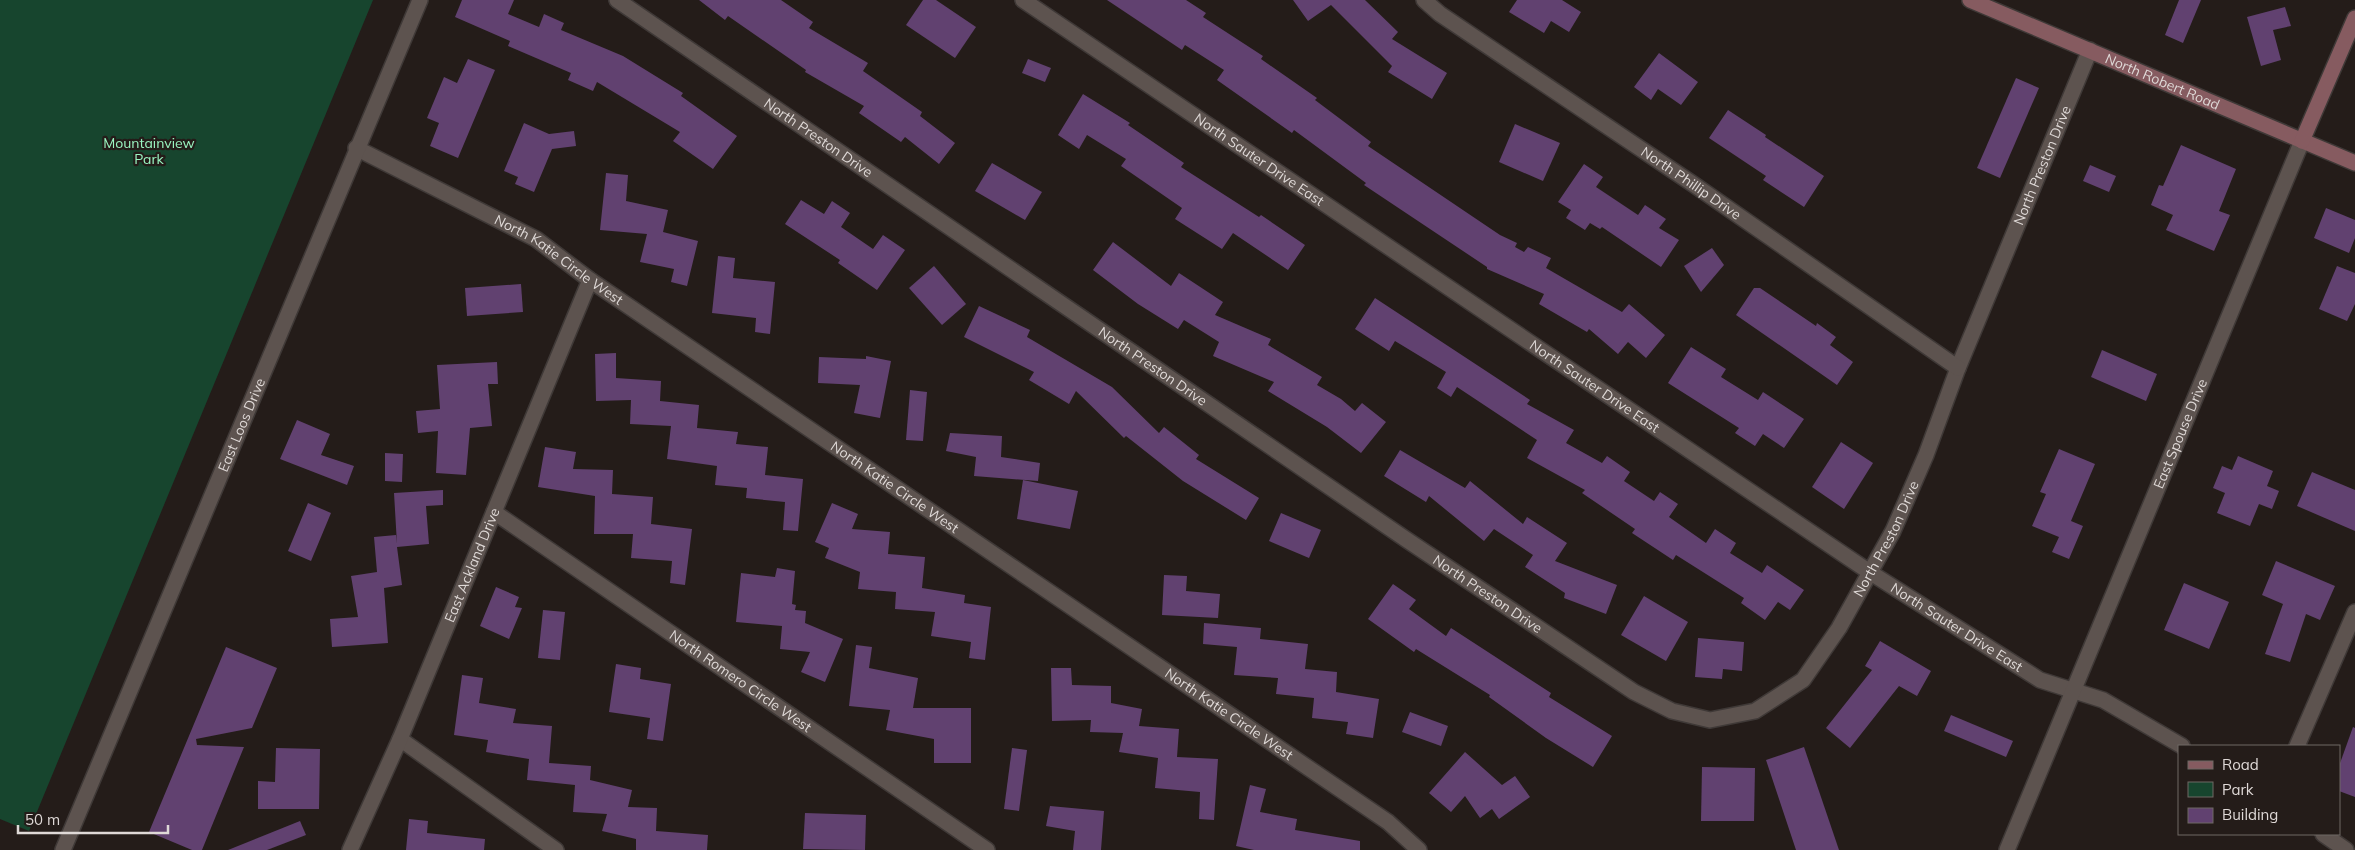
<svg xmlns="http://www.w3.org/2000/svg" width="2355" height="850" font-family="Mulish,sans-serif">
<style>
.green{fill:#17452e}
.building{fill:#614170}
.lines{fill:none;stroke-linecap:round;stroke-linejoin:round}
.minor-casing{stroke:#3f3937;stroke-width:18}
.tertiary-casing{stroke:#3f3937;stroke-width:18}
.secondary-casing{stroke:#3f3937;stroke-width:18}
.minor{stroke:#5d534f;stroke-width:15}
.tertiary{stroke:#5d534f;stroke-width:15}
.secondary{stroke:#865b60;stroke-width:15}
.labels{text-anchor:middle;stroke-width:4.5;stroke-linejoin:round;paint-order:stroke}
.street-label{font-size:14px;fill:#dfd9d7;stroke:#241c19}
.park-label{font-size:14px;fill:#9af5c1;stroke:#241c19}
</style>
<rect width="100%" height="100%" fill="#241c19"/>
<path class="green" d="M0 0H373L29 831 0 819Z"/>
<g class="building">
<path d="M462 0H514L508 14 539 27 544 14 564 23 561 30 623 56 683 93 681 96 737 136 713 169 673 141 680 132 597 82 593 91 568 80 571 73 508 46 510 41 455 17Z"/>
<path d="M699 0H781L813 22 809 28 868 63 863 71 922 112 920 116 955 143 939 164 905 137 901 142 859 113 864 106 805 72 806 70 728 16 725 20Z"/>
<path d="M923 0H936L976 27 955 58 906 25Z"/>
<path d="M1107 0H1186L1206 13 1203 17 1263 56 1261 59 1317 98 1315 100 1371 142 1368 146 1500 235 1517 243 1515 247 1524 252 1528 247 1551 258 1546 268 1622 312 1629 304 1665 335 1646 358 1628 342 1618 354 1589 329 1587 332 1539 304 1544 294 1487 269V267L1364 185 1366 183 1294 130 1292 133 1217 80 1224 70 1185 45 1182 50Z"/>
<path d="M1293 0H1365L1398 32 1392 39 1447 73 1432 99 1388 72 1392 66 1331 5 1308 21Z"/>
<path d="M1517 0H1562L1581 12 1569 32 1551 21 1544 33 1509 12Z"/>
<path d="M2179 0H2201L2183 43 2165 35Z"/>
<path d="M2285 7 2291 26 2273 30 2281 60 2261 66 2247 17Z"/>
<path d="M1659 53 1698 82 1681 105 1658 89 1651 100 1634 87Z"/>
<path d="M468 59 495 70 458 158 430 146 439 123 427 118 444 77 457 83Z"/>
<path d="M1028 59 1051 68 1045 82 1022 73Z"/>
<path d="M2016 78 2039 88 2000 178 1977 168Z"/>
<path d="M1083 94 1130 123 1128 125 1184 163 1181 167 1259 217 1261 215 1305 245 1288 270 1233 233 1222 249 1175 219 1182 208 1121 166 1126 159 1087 135 1079 149 1058 135Z"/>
<path d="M1728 110 1766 135 1765 137 1824 176 1804 207 1763 180 1766 176 1709 138Z"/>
<path d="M524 123 549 134 574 131 576 146 552 149 534 192 515 184 518 177 504 171Z"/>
<path d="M1515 124 1560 143 1543 181 1499 162Z"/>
<path d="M2181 145 2236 169 2219 211 2230 215 2214 251 2166 230 2173 215 2151 205 2159 185 2163 186Z"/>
<path d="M992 163 1042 192 1025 220 975 191Z"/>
<path d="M1584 164 1603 177 1596 187 1638 215 1645 205 1666 219 1659 228 1679 240 1661 267 1602 227 1600 229 1590 223 1585 230 1566 218 1571 210 1558 202Z"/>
<path d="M2090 165 2116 176 2109 192 2083 181Z"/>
<path d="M606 173 628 175 626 201 668 210 663 232 698 241 687 286 671 282 674 269 640 262 647 234 600 230Z"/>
<path d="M801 200 824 214 832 201 850 213 841 227 873 249 883 235 905 250 877 290 838 263 840 260 785 224Z"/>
<path d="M2326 208 2355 220V238L2349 253 2314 238Z"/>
<path d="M1113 242 1171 286 1179 273 1223 302 1215 315 1271 339 1268 345 1322 377 1317 385 1341 399 1355 411 1362 403 1386 422 1361 453 1327 427 1268 391 1274 382 1213 356 1219 342 1184 320 1178 329 1138 304 1093 270Z"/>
<path d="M1712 248 1724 265 1701 292 1684 266Z"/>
<path d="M718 256 735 258 733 278 775 282 770 334 755 332 756 318 712 313Z"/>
<path d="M934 266 966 304 942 325 909 288Z"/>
<path d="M2337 266 2355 273V304L2347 321 2319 309Z"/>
<path d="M521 284 523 312 467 316 465 288Z"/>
<path d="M1754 288H1760L1816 326 1817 323 1836 337 1830 345 1853 362 1837 385 1736 315Z"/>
<path d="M1375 298 1530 400 1527 404 1574 430 1566 443 1602 463 1607 456 1630 472 1624 481 1654 501 1660 492 1678 504 1669 517 1706 543 1715 529 1736 543 1730 553 1762 573 1767 565 1804 590 1790 610 1778 602 1765 620 1741 603 1744 598 1676 555 1673 560 1632 533 1635 529 1582 493 1585 490 1527 458 1537 440 1457 387 1451 397 1437 388 1446 372 1395 341 1389 351 1355 329Z"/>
<path d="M979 306 1030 330 1027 337 1112 387 1159 433 1164 427 1199 455 1196 459 1259 498 1246 520 1183 481 1126 436 1124 438 1076 391 1069 404 1029 380 1034 372 964 337Z"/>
<path d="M1691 347 1726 369 1721 377 1758 400 1763 392 1804 419 1784 448 1763 434 1755 446 1735 433 1739 428 1668 383Z"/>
<path d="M2102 350 2157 374 2146 401 2091 377Z"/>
<path d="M616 353V378L661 381 660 401 699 405 697 428 738 432 736 444 768 447 765 475 803 479 798 531 783 530 785 502 746 498 747 488 715 485 717 466 667 459 671 426 630 424 631 400 596 401 595 354Z"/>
<path d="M866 356 891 361 880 418 854 413 860 385 818 383 819 357 866 359Z"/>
<path d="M497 362 498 384H488L492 426 470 428 466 475 436 473 438 431 418 433 416 411 440 409 437 365Z"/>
<path d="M910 390 927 392 923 441 906 440Z"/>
<path d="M297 420 330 434 321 455 354 466 347 485 280 459Z"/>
<path d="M950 433 1002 436 1001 457 1040 463 1038 481 974 476 976 457 946 451Z"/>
<path d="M1841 442 1873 463 1844 509 1812 487Z"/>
<path d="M545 447 576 452 573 469 613 470 612 494 653 497 651 524 692 529 685 585 670 583 672 561 631 558 633 534H594L595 496 538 487Z"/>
<path d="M2059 449 2095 464 2071 521 2083 526 2069 559 2052 552 2059 537 2032 526 2046 494 2040 492Z"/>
<path d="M1400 450 1465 488 1470 481 1523 524 1527 517 1567 543 1555 561 1617 585 1606 614 1564 598 1565 593 1525 567 1533 555 1494 529 1484 541 1429 496 1426 502 1384 476Z"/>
<path d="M385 453 403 454 402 482 385 481Z"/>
<path d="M2238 456 2273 471 2267 486 2279 491 2272 509 2259 504 2250 526 2217 513 2225 493 2213 488 2222 466 2232 470Z"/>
<path d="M2312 472 2355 490V531L2297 506Z"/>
<path d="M1023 480 1078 491 1070 529 1017 519Z"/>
<path d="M443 490V505L426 506 429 544 397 547 402 585 384 588 388 643 332 647 330 619 358 617 351 576 377 572 374 537 396 535 397 544 394 493Z"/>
<path d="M308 503 331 513 311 561 288 551Z"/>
<path d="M832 503 858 514 852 529 890 532 888 554 925 557 922 588 965 595 964 603 991 607 985 660 969 658 971 642 931 636 935 612 895 609 896 592 858 589 860 572 825 558 829 548 815 542Z"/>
<path d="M1281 513 1321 530 1309 558 1269 541Z"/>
<path d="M2276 561 2335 586 2320 620 2306 614 2290 662 2265 654 2283 604 2262 595Z"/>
<path d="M777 568 795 571 792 604 796 605 795 610 806 611 805 623 843 639 825 682 801 672 810 652 780 649 782 626 736 622 741 573 775 577Z"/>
<path d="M1164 575 1187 576 1186 591 1220 594 1218 618 1162 615Z"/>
<path d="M2184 583 2229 602 2209 649 2164 630Z"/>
<path d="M1393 584 1416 600 1409 609 1446 636 1451 628 1551 693 1549 697 1612 736 1593 767 1546 738 1489 697 1490 695 1416 649 1414 652 1368 619Z"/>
<path d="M496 587 519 597 515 607 522 608 509 639 480 626Z"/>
<path d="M1644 596 1688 622 1666 661 1621 635Z"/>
<path d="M543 610 565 612 560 660 538 658Z"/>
<path d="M1204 623 1261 628 1260 639 1308 644 1305 669 1337 672 1336 692 1379 699 1373 738 1346 734 1348 722 1312 718 1314 698 1276 694 1278 678 1234 675 1237 647 1203 644Z"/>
<path d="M1698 638 1744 642 1742 671 1723 669 1722 679 1695 677Z"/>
<path d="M1880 641 1931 671 1917 696 1899 686 1850 748 1826 728 1872 670 1865 666Z"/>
<path d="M856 645 872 647 869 668 918 678 913 708H971V763H934V739L886 730 890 710 849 706Z"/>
<path d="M226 647 277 668 252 728 196 739 197 745 244 747 202 850H192L149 832Z"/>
<path d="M616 664 641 668 640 679 671 684 663 741 647 739 650 718 609 712Z"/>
<path d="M1051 668H1071L1072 685 1111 686V703L1142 709 1139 726 1179 729 1177 757 1218 759 1214 820 1199 819 1200 792 1155 788 1158 758 1119 752 1123 733 1090 732 1091 720 1052 721Z"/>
<path d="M462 675 483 678 479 703 516 709 513 723 552 726 549 763 591 766 590 780 632 790 628 807 657 808 656 831 708 835 707 850H636V839L602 831 607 814 573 812 575 785 527 780 529 759 486 752 488 740 454 735Z"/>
<path d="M1410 712 1448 726 1441 746 1402 732Z"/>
<path d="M1951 715 2013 741 2006 757 1944 731Z"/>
<path d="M2353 727 2355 728V797L2339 791V766Z"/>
<path d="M1804 747 1839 850H1796L1766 760Z"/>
<path d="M276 748 320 749 319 809H258V781L275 782Z"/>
<path d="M1012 748 1027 750 1019 811 1004 809Z"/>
<path d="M1465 752 1502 785 1515 776 1530 797 1499 819 1492 809 1480 818 1465 796 1451 812 1429 793Z"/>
<path d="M1702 767 1755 768 1754 821H1701Z"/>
<path d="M1250 785 1266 789 1260 812 1297 819 1295 830 1360 841V850H1254L1236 846Z"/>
<path d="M1050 806 1104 811 1101 850H1073L1075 831 1046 826Z"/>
<path d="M805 813 866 815 865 850 803 849Z"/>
<path d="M409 819 428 821 427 833 485 839 484 850H406Z"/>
<path d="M300 821 306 835 267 850H228Z"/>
</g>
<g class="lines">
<defs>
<g id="minor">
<path id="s1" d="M617 0 1407 540 1634 692 1672 711 1710 720 1755 711 1803 680 1839 628 1893 531 1926 455 1958 368 2090 50"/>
<path id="s2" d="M1023 0 1871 573 2040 680 2103 700 2182 746"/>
<path id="s3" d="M1424 0 1440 14 1693 184 1958 368"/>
<path id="s4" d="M356 148 536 239 590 280 1388 822 1419 850"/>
<path id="s5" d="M494 512 987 850"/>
<path d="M400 739 556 850"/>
<path d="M2297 746 2355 612"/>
<path d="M2323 834 2346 850"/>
<path id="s6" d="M350 850 400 739 590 280"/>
</g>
<g id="tertiary">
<path id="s7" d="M63 850 420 0"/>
<path id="s8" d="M2007 850 2302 141"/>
</g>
<g id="secondary">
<path id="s9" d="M1970 0 2355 163"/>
<path d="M2302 141 2355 18"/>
</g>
</defs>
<use href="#minor" class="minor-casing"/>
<use href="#tertiary" class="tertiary-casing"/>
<use href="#secondary" class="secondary-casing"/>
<use href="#minor" class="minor"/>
<use href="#tertiary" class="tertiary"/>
<use href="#secondary" class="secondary"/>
</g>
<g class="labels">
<g class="street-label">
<text dy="5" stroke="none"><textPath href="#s9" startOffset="209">North Robert Road</textPath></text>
<text dy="5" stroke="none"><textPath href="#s1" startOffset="244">North Preston Drive</textPath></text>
<text dy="5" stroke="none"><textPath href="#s2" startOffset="285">North Sauter Drive East</textPath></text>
<text dy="5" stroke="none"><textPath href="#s1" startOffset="1984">North Preston Drive</textPath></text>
<text dy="5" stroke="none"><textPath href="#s3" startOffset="324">North Phillip Drive</textPath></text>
<text dy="5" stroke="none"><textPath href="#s4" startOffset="232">North Katie Circle West</textPath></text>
<text dy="5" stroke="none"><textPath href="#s1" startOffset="649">North Preston Drive</textPath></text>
<text dy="5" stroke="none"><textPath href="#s2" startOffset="690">North Sauter Drive East</textPath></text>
<text dy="5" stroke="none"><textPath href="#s7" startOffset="461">East Loos Drive</textPath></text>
<text dy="5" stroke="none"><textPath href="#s8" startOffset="451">East Spouse Drive</textPath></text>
<text dy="5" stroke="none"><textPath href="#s4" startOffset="638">North Katie Circle West</textPath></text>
<text dy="5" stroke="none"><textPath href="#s1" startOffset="1579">North Preston Drive</textPath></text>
<text dy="5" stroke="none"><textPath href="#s6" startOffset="310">East Ackland Drive</textPath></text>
<text dy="5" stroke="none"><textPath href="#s1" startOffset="1054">North Preston Drive</textPath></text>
<text dy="5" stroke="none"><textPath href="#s2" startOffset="1125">North Sauter Drive East</textPath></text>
<text dy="5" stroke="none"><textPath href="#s5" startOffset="299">North Romero Circle West</textPath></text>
<text dy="5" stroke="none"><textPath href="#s4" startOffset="1042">North Katie Circle West</textPath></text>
</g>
<g class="park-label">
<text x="149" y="148">Mountainview<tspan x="149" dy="16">Park</tspan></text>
</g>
</g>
<rect x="2178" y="745" width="162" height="90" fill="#241c19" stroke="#6f6865"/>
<rect x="2188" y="761" width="25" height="8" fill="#865b60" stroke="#6f6865"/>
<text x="2222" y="770" font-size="15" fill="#dfd9d7">Road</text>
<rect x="2188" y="782" width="25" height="15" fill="#17452e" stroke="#6f6865"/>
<text x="2222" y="795" font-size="15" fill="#dfd9d7">Park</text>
<rect x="2188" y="808" width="25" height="15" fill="#614170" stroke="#6f6865"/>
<text x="2222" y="820" font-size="15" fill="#dfd9d7">Building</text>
<path d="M18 825v8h150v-8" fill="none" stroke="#dfd9d7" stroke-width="2.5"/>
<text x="25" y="825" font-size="15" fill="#dfd9d7" stroke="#241c19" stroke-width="4" paint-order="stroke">50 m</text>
</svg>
